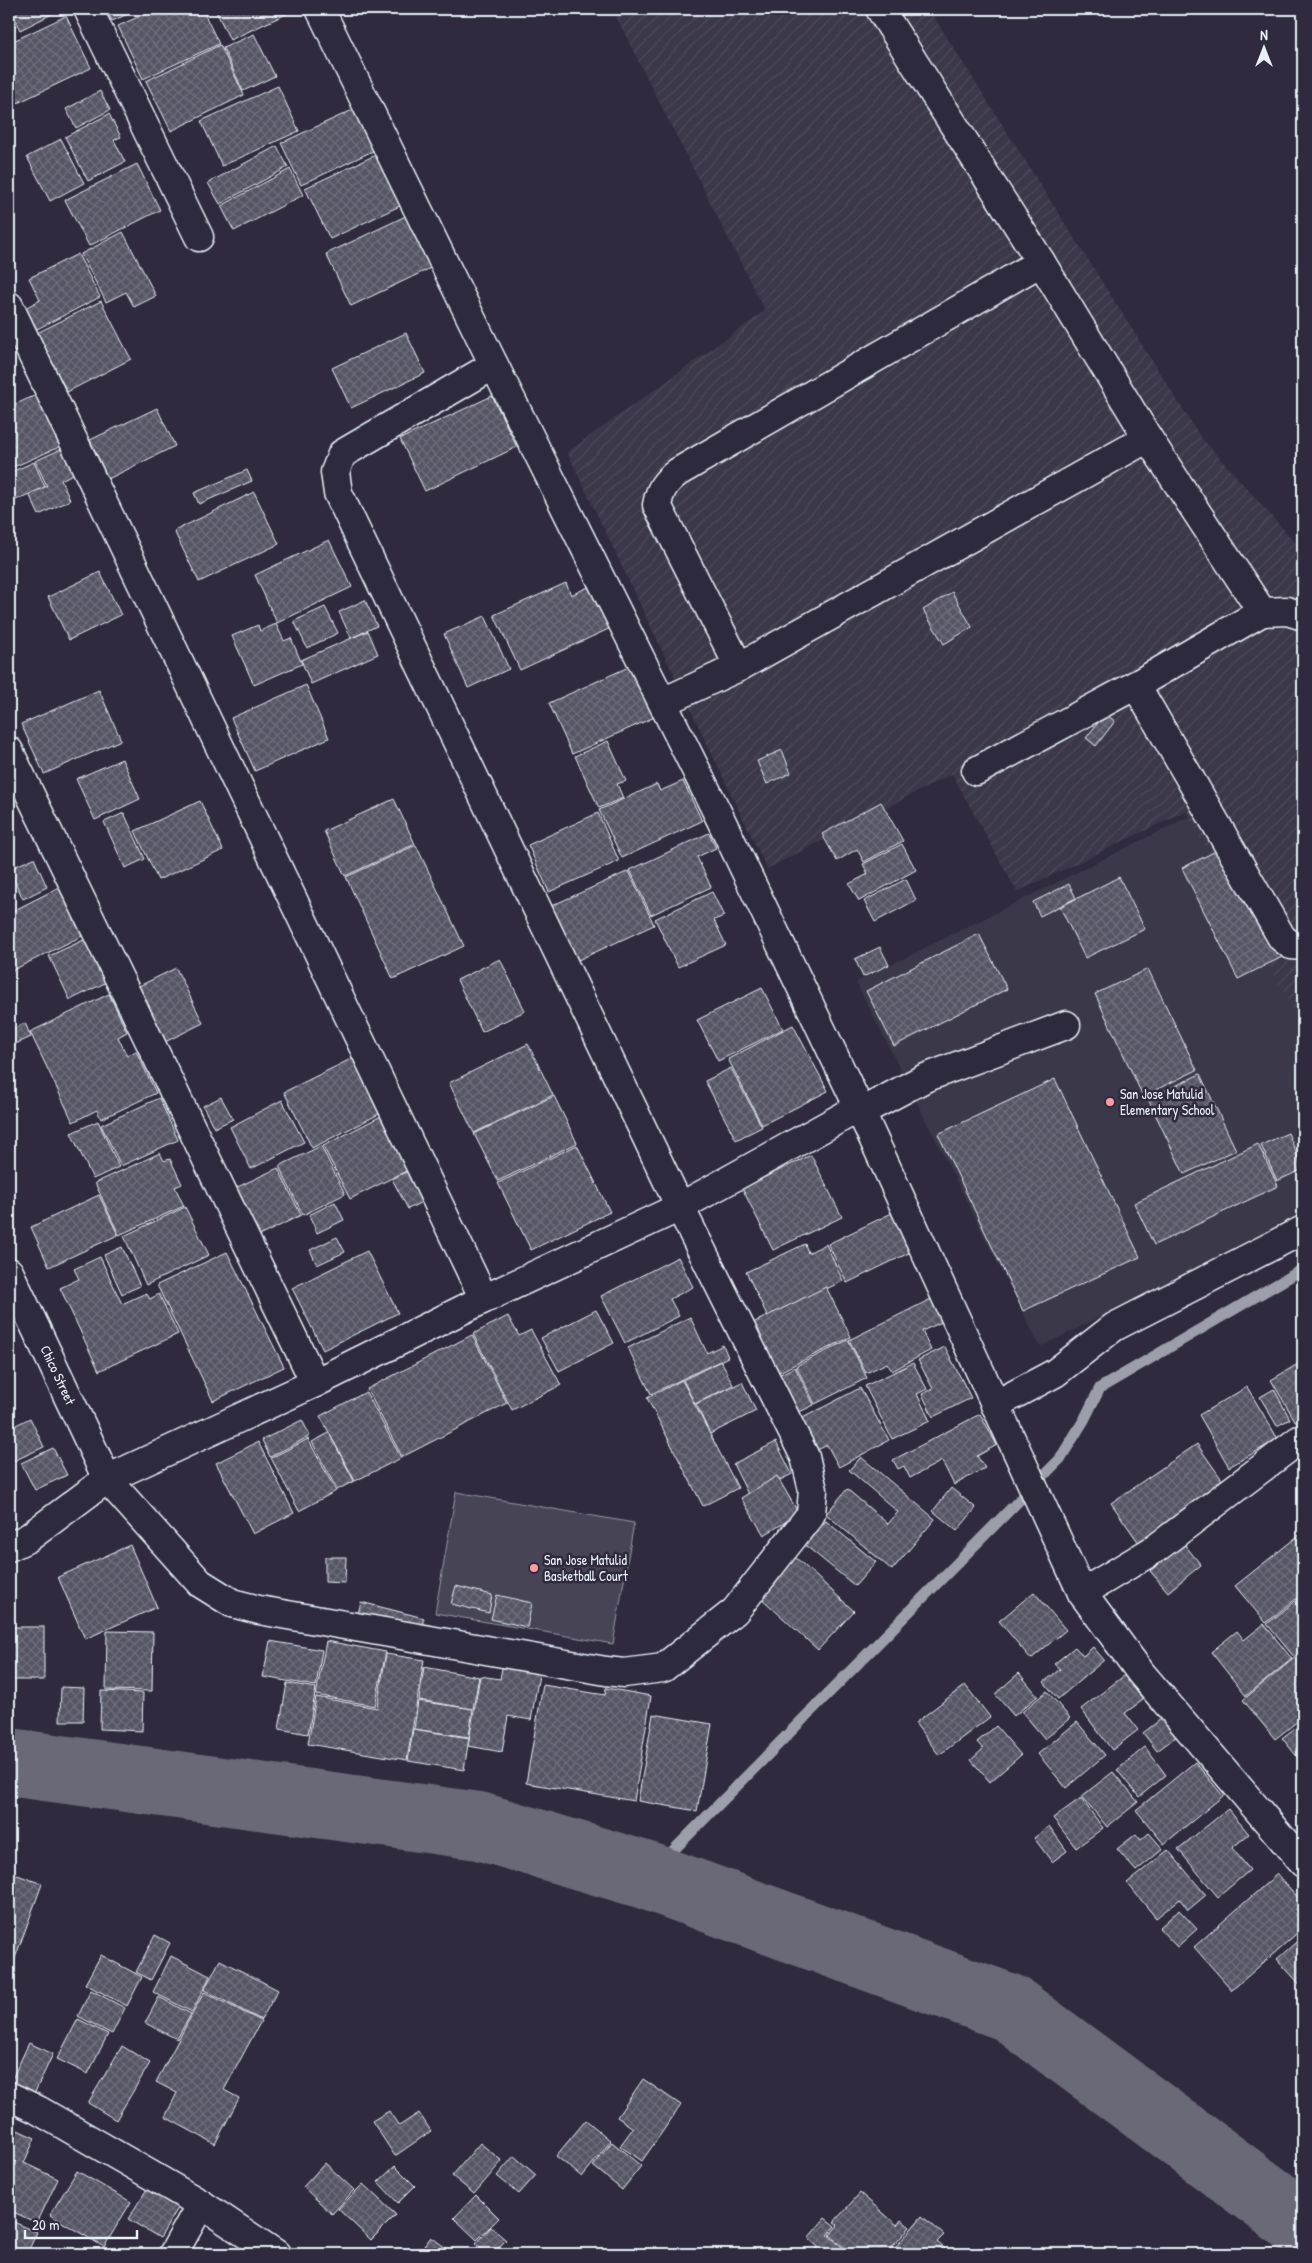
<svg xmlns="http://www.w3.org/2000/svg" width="1312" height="2263" font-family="'Patrick Hand',sans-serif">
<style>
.built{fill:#3b3749}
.industrial{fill:url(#industrial-furrows)}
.pitch{fill:#464455;stroke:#979aa6}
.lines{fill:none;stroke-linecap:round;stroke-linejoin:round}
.stream{stroke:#9c9fab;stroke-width:11}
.river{stroke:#696978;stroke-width:68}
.building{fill:url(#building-cross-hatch);stroke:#e8f1f8}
.minor-casing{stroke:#e8f1f8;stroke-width:31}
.minor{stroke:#2f2a3d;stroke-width:28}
.poi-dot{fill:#ff9aa2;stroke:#2f2a3d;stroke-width:2}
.labels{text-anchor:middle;stroke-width:5;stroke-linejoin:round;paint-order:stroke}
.poi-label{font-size:14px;fill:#e8f1f8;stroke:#2f2a3d;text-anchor:start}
.street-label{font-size:14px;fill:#e8f1f8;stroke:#2f2a3d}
</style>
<defs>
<pattern id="industrial-furrows" width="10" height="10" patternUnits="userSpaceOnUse" patternTransform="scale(1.25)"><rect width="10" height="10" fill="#3b3749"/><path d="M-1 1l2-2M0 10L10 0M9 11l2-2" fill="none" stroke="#4e4b5b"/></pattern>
<pattern id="building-cross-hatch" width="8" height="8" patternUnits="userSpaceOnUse" patternTransform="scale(1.25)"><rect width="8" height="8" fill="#575565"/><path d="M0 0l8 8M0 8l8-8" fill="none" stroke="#6f6e7c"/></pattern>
</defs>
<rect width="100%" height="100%" fill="#2f2a3d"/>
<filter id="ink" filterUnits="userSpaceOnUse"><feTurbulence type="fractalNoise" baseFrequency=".02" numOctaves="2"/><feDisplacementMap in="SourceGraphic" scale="10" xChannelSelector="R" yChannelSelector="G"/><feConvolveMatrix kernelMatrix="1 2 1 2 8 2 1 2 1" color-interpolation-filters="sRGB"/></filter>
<g filter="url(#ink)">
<path class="built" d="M1212 805 1303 987V1216L1040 1347 856 982Z"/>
<path class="industrial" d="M612 9H929L1200 436 1303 551V1029L1186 811 1017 892 952 774 767 869 567 452 765 311Z"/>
<path class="pitch" d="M456 1492 634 1523 613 1644 435 1613Z"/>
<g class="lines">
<path class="stream" d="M648 1876 1060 1459 1084 1420 1100 1388 1303 1269"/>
<path class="river" d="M9 1762 479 1826 648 1876 1010 2008 1303 2225"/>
</g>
<g class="building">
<path d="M19 9H54L56 12 20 30 12 12Z"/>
<path d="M106 9H139L112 21Z"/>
<path d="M156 9H202L219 44 143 79 118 26Z"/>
<path d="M215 9H297L230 40Z"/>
<path d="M66 16 91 68 9 107V43Z"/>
<path d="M254 34 275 76 243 91 223 48Z"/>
<path d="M220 45 244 95 171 131 146 81Z"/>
<path d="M278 86 299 131 222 166 201 121Z"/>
<path d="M100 91 110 110 76 128 66 109Z"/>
<path d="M357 108 377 149 301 185 281 143Z"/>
<path d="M109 114 121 137 114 140 125 162 88 181 65 137Z"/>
<path d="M61 139 84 183 50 201 27 157Z"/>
<path d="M277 146 288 167 220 204 208 183Z"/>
<path d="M382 152 406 203 330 239 305 188Z"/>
<path d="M137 164 160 210 89 246 65 200Z"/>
<path d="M290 169 303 195 234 231 221 206Z"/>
<path d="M410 214 435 266 351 306 326 254Z"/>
<path d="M123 232 156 296 134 307 126 292 106 302 81 254Z"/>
<path d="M78 254 100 297 35 330 25 308 40 300 29 278Z"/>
<path d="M101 301 131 359 67 392 37 333Z"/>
<path d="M406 333 425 373 351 408 332 368Z"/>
<path d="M43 392 66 444 9 469V407Z"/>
<path d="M492 396 517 447 425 491 400 439Z"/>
<path d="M157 408 175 446 108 479 90 440Z"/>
<path d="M66 447 77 472 61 480 70 500 39 515 29 494 47 486 35 461Z"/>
<path d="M34 462 45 487 9 503V473Z"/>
<path d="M247 470 252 481 199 504 194 493Z"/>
<path d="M254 492 279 544 199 582 174 531Z"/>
<path d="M329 540 352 587 277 623 255 575Z"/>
<path d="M100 572 121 615 69 640 48 597Z"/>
<path d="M566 583 571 595 595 584 615 626 520 670 494 615Z"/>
<path d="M952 592 972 627 944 644 923 610Z"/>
<path d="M365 600 377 626 351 638 339 612Z"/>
<path d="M325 607 338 633 307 648 294 621Z"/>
<path d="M485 616 509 669 468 688 444 634Z"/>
<path d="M276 624 284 641 291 638 302 664 254 685 232 636 258 625 260 631Z"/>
<path d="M368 631 378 654 311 684 301 660Z"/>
<path d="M633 665 657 716 572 754 549 703Z"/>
<path d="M306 685 329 738 255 771 231 718Z"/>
<path d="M99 690 121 740 44 774 21 724Z"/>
<path d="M1105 714 1115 721 1096 746 1086 738Z"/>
<path d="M608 741 626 781 617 784 623 798 599 808 575 756Z"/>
<path d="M782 750 791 773 767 784 757 761Z"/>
<path d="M122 759 140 799 95 820 76 779Z"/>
<path d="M683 781 702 821 622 858 599 810 657 784 660 791Z"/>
<path d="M394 799 415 844 345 876 324 831Z"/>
<path d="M200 801 223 850 158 880 135 831Z"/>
<path d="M881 802 903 841 864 862 857 849 837 861 822 834Z"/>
<path d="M124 813 145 859 125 868 104 822Z"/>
<path d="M598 813 619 861 549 892 528 845Z"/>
<path d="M709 833 716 848 697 857 711 887 651 915 630 870Z"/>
<path d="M902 844 916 870 859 901 849 884 868 874 863 864Z"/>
<path d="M416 845 464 946 393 979 346 877Z"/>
<path d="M1228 845 1284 956 1238 979 1182 868Z"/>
<path d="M34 858 47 887 23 899 9 869Z"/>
<path d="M629 871 654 925 576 961 551 906Z"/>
<path d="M1119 877 1145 929 1085 958 1060 907Z"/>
<path d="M906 879 916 900 875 922 864 901Z"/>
<path d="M1069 884 1076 898 1040 916 1033 902Z"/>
<path d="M60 887 84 935 9 972V913Z"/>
<path d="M712 892 724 916 714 920 726 945 678 967 655 919Z"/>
<path d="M979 934 1007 989 894 1046 866 991Z"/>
<path d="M86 939 107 982 70 1000 49 956Z"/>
<path d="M880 947 889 965 863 977 855 959Z"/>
<path d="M500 959 525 1011 482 1032 457 980Z"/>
<path d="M176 968 203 1023 165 1042 137 987Z"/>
<path d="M1148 969 1197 1070 1143 1096 1095 994Z"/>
<path d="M762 988 783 1029 718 1061 697 1020Z"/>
<path d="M109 994 127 1032 118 1037 127 1056 136 1051 156 1093 101 1119 97 1110 73 1122 30 1032Z"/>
<path d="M25 1023 31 1037 9 1047V1031Z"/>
<path d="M793 1025 828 1091 762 1125 728 1059Z"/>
<path d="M528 1044 553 1095 474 1133 449 1083Z"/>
<path d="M359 1055 387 1110 312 1148 284 1092Z"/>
<path d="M731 1068 762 1127 736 1140 705 1081Z"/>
<path d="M1200 1074 1236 1150 1184 1174 1148 1099Z"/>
<path d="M1055 1079 1140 1257 1023 1311 938 1134Z"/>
<path d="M554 1096 577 1143 498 1181 474 1134Z"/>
<path d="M221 1097 233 1119 214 1128 203 1106Z"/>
<path d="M159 1098 178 1140 121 1166 101 1125Z"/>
<path d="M282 1100 304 1142 251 1169 230 1127Z"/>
<path d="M389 1112 416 1166 350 1199 323 1146Z"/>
<path d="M98 1121 119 1167 93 1179 71 1133Z"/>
<path d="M1288 1133 1303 1169 1277 1181 1261 1145Z"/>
<path d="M1258 1144 1278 1186 1154 1245 1134 1203Z"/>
<path d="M577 1145 610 1212 531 1250 498 1183Z"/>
<path d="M321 1146 345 1194 303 1215 279 1166Z"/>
<path d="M160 1153 164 1161 170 1159 182 1184 175 1187 184 1206 119 1235 95 1183Z"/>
<path d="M811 1155 842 1217 773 1250 742 1188Z"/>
<path d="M278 1168 301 1215 253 1239 229 1191Z"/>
<path d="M414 1168 430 1198 408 1209 392 1179Z"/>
<path d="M99 1195 118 1235 49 1267 31 1227Z"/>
<path d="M335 1202 344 1220 317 1233 309 1215Z"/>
<path d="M185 1207 209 1255 146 1285 124 1236Z"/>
<path d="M896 1211 915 1250 847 1283 828 1244Z"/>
<path d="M337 1237 345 1252 317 1265 310 1250Z"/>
<path d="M805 1244 808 1253 826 1244 843 1281 768 1317 746 1272Z"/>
<path d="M122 1247 140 1286 122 1294 104 1255Z"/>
<path d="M367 1251 398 1313 323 1350 292 1288Z"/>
<path d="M227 1252 284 1367 213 1401 157 1285Z"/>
<path d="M100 1257 122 1304 146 1293 150 1299 159 1294 178 1334 99 1371 60 1288 79 1279 74 1269Z"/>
<path d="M678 1257 693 1287 670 1299 679 1316 625 1343 601 1296Z"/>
<path d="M826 1287 851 1337 775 1374 751 1324Z"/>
<path d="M933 1298 944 1321 922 1331 931 1350 892 1371 887 1363 866 1373 849 1340Z"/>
<path d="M596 1310 614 1343 559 1371 541 1338Z"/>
<path d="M508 1316 519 1336 531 1330 561 1385 512 1410 473 1334Z"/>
<path d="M690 1317 707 1353 723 1345 728 1357 651 1394 628 1348Z"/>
<path d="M472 1335 507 1403 402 1457 367 1389Z"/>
<path d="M848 1340 867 1378 815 1404 796 1366Z"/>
<path d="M945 1347 971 1398 933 1417 922 1394 933 1389 918 1360Z"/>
<path d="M721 1361 733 1385 695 1404 683 1380Z"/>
<path d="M1303 1361V1427L1300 1429 1271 1380Z"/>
<path d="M913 1363 927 1389 917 1394 930 1421 892 1439 865 1386Z"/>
<path d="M795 1367 814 1405 793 1415 774 1377Z"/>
<path d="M682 1380 738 1488 703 1506 647 1398Z"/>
<path d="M742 1382 756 1411 710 1434 696 1404Z"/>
<path d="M1247 1387 1278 1439 1229 1467 1199 1415Z"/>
<path d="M860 1388 889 1440 839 1467 827 1445 814 1452 797 1421Z"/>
<path d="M1274 1389 1290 1419 1277 1426 1260 1397Z"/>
<path d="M366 1392 401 1458 355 1481 320 1416Z"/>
<path d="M9 1410 16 1425 30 1418 44 1447 9 1463Z"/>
<path d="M980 1414 997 1445 977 1456 985 1468 954 1485 942 1461 910 1478 904 1466 898 1469 893 1460Z"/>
<path d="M302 1420 310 1436 270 1457 262 1440Z"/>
<path d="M329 1433 354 1481 337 1490 312 1442Z"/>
<path d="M308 1439 336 1491 299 1511 271 1458Z"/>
<path d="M258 1442 294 1513 253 1534 216 1463Z"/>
<path d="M776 1442 792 1474 749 1496 733 1464Z"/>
<path d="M1197 1444 1225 1484 1139 1543 1111 1503Z"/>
<path d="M53 1448 67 1475 35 1490 21 1463Z"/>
<path d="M861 1457 935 1519 892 1570 826 1514 847 1489 888 1524 898 1512 849 1470Z"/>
<path d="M777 1476 799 1514 764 1535 741 1498Z"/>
<path d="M951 1488 976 1508 957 1531 933 1511Z"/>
<path d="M826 1521 876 1562 855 1586 805 1545Z"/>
<path d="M1303 1532V1593L1266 1623 1235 1586Z"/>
<path d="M1184 1544 1201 1565 1168 1592 1150 1571Z"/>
<path d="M130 1545 157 1607 85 1639 58 1577Z"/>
<path d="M325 1557H346L345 1583 325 1582Z"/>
<path d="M795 1557 854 1611 818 1650 759 1596Z"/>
<path d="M456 1586 492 1595 489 1613 451 1604Z"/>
<path d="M1034 1592 1066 1630 1031 1659 999 1621Z"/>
<path d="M497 1595 532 1603 527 1627 491 1619Z"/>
<path d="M1303 1595V1650L1294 1657 1267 1624Z"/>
<path d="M361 1602 424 1618 421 1629 358 1614Z"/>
<path d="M1264 1624 1292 1659 1246 1696 1211 1652 1237 1631 1244 1640Z"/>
<rect x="9" y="1627" width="35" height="53"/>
<path d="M107 1631 153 1632 152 1691 106 1690Z"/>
<path d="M270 1641 322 1650 316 1686 263 1677Z"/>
<path d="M326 1641 386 1652 375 1706 316 1695Z"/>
<path d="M1075 1647 1083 1656 1093 1647 1104 1660 1058 1699 1044 1682 1060 1669 1054 1664Z"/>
<path d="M1303 1651V1717L1275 1739 1243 1700Z"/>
<path d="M386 1654 424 1660 407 1760 308 1744 316 1697 377 1708Z"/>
<path d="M503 1663 540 1669 531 1720 508 1716 502 1752 468 1746 480 1676 500 1679Z"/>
<path d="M424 1667 479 1677 473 1709 419 1700Z"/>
<path d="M1019 1673 1038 1696 1014 1716 995 1694Z"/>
<path d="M1125 1675 1143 1700 1125 1713 1138 1730 1112 1750 1081 1709Z"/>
<path d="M287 1683 316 1688 308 1734 279 1729Z"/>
<path d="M543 1685 605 1695 606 1688 651 1696 634 1801 526 1783Z"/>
<path d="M965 1685 990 1717 939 1755 915 1723Z"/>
<path d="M61 1687 84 1688 83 1721H60Z"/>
<path d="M101 1691 143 1693 142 1731 100 1729Z"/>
<path d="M1047 1691 1070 1718 1045 1739 1022 1712Z"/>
<path d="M418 1701 473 1709 469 1737 414 1729Z"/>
<path d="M653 1714 712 1724 697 1811 638 1801Z"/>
<path d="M1166 1715 1180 1734 1157 1751 1143 1733Z"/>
<path d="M1077 1722 1105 1755 1066 1788 1038 1754Z"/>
<path d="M1303 1722V1764L1282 1738Z"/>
<path d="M996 1726 1021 1755 990 1782 971 1760 983 1749 977 1742Z"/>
<path d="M413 1729 469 1738 464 1770 408 1761Z"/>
<path d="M1145 1747 1166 1775 1139 1797 1117 1770Z"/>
<path d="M1195 1762 1223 1796 1164 1844 1136 1810Z"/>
<path d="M1113 1772 1138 1802 1107 1827 1082 1796Z"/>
<path d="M1081 1798 1103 1828 1076 1848 1053 1818Z"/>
<path d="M1228 1809 1249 1834 1232 1848 1250 1870 1218 1897 1178 1849Z"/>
<path d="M1049 1826 1067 1851 1052 1862 1034 1838Z"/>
<path d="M1149 1833 1163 1849 1136 1871 1117 1849 1136 1834 1141 1840Z"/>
<path d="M1168 1850 1206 1895 1188 1910 1180 1899 1156 1918 1127 1883Z"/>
<path d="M9 1872 42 1884 10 1972H9Z"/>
<path d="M1277 1874 1303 1903 1294 1911 1303 1921V1928L1232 1990 1194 1947Z"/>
<path d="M1179 1910 1197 1929 1177 1947 1159 1928Z"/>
<path d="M155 1935 170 1943 151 1980 136 1972Z"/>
<path d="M1303 1936V1988L1277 1959Z"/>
<path d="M101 1955 142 1977 127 2006 85 1984Z"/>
<path d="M171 1956 210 1976 192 2012 153 1992Z"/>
<path d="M220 1960 278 1990 261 2020 204 1990Z"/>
<path d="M91 1990 125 2008 112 2034 78 2016Z"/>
<path d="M204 1992 261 2021 224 2090 239 2098 215 2144 165 2117 177 2093 156 2082Z"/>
<path d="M159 1997 191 2014 177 2039 145 2023Z"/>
<path d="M78 2019 108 2034 88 2074 57 2059Z"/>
<path d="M29 2043 53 2054 35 2092 11 2081Z"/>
<path d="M122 2046 150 2063 116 2120 88 2103Z"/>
<path d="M643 2079 681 2105 642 2161 620 2146 633 2128 617 2117Z"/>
<path d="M389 2111 399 2126 419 2113 431 2131 395 2156 372 2121Z"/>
<path d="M586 2120 611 2141 582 2177 556 2156Z"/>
<path d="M9 2126 35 2138 24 2163 58 2179 37 2223 9 2210Z"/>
<path d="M612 2142 641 2166 622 2190 593 2166Z"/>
<path d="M480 2143 502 2161 474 2194 452 2176Z"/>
<path d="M514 2156 536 2175 519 2194 497 2176Z"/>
<path d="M325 2163 354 2190 332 2214 303 2187Z"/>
<path d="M395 2166 415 2186 398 2203 378 2182Z"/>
<path d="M77 2171 131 2202 104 2247 50 2215Z"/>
<path d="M363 2184 396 2215 371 2240 338 2209Z"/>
<path d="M147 2189 178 2208 160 2238 128 2219Z"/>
<path d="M860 2193 897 2225 901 2220 910 2227 886 2254H879L877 2252 874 2254H852L830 2235 838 2225 834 2222Z"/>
<path d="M476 2195 499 2218 477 2240 454 2218Z"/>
<path d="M922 2216 944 2235 937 2242 951 2254H902L895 2248Z"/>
<path d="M825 2218 835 2226 828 2235 850 2254H812L818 2247 808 2238Z"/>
<path d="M9 2220 37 2232 27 2254H9Z"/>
<path d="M491 2227 506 2240 492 2254H487L476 2244Z"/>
<path d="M431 2237 454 2254H418Z"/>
</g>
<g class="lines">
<defs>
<g id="minor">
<path d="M88 9 199 237"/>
<path d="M320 9 494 365 720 818 861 1112 1082 1593 1141 1673 1303 1863"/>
<path d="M9 306 484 1299"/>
<path d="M1148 438 1262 612 1287 611 1303 616"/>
<path d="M739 667 657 505C660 489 665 482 678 472L1041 262"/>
<path d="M1136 685 1282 938 1291 945 1303 946"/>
<path d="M663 702 739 667 1148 438 1041 262 880 9"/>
<path d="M9 751 315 1383"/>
<path d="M976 771 1136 685 1262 612"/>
<path d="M9 1272 107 1479 200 1583 232 1603 259 1610 606 1671 624 1673 663 1668 735 1611 811 1514 813 1490 805 1457 680 1207 338 493 335 472 342 454 494 365"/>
<path d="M995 1405 1055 1373 1114 1327 1303 1230"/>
<path d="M9 1547 28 1538 107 1479 315 1383 484 1299 680 1207 846 1115 861 1112 925 1078 1066 1025"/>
<path d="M1082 1593 1155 1549 1299 1440"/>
<path d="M9 2096 38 2110 201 2204 276 2254"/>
<path d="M173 2254 201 2204"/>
</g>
</defs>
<use href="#minor" class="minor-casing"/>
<use href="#minor" class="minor"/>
</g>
</g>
<g class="poi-dot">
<circle cx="1110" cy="1102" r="5"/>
<circle cx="534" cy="1568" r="5"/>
</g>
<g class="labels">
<g class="poi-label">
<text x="1120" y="1099">San Jose Matulid<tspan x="1120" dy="16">Elementary School</tspan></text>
<text x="544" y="1565">San Jose Matulid<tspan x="544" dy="16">Basketball Court</tspan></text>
</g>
<g class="street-label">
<text transform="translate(58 1375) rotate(65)" y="5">Chico Street</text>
</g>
</g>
<rect width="1312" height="2263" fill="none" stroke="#2f2a3d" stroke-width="30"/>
<rect x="15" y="15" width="1282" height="2233" fill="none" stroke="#e8f1f8" stroke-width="2" filter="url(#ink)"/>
<g transform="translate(1264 48)" stroke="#2f2a3d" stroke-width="4" paint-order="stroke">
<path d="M0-4L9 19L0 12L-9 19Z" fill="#e8f1f8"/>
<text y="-8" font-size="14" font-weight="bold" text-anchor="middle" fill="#e8f1f8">N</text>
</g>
<path d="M25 2230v8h112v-8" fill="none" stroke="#e8f1f8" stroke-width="2.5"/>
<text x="32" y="2230" font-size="15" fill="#e8f1f8" stroke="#2f2a3d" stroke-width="4" paint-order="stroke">20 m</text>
</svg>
